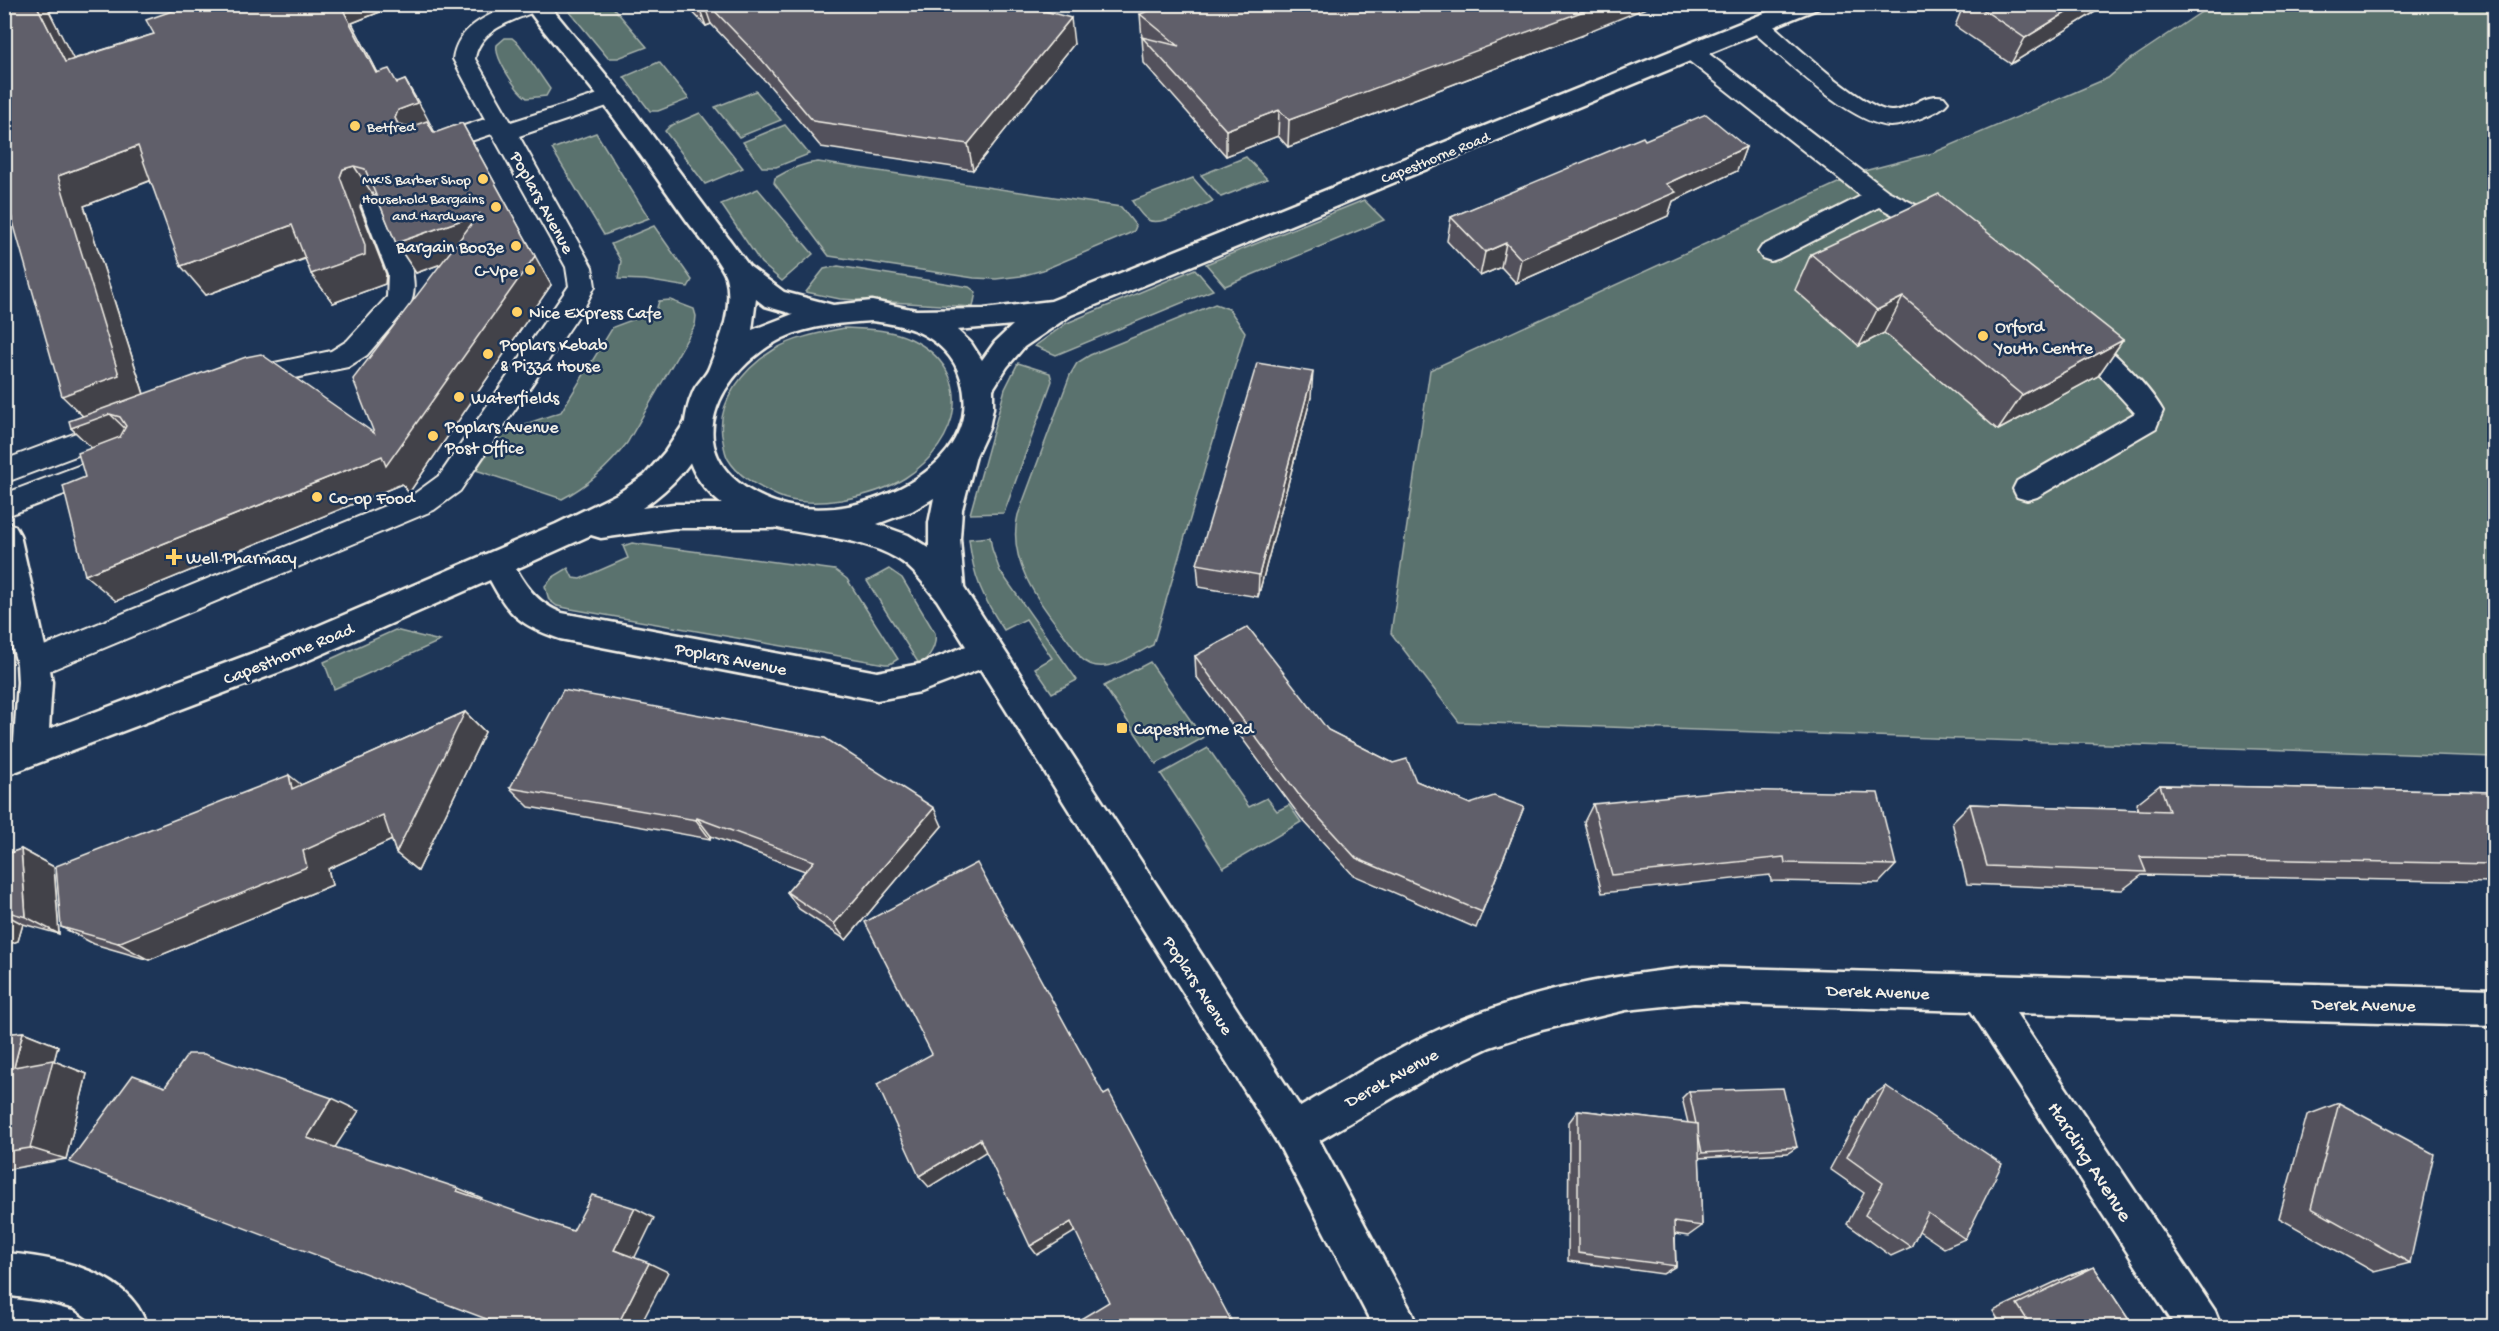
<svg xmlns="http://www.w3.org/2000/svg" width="2499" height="1331" font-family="'Gochi Hand',sans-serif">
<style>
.green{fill:#5a726e;stroke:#a7b2ab;stroke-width:1.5}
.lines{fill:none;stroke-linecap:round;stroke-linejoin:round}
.lane-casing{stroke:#f4f1e8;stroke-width:4}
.street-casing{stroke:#f4f1e8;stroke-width:5}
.secondary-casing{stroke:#f4f1e8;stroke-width:5}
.lane{fill:#1d3557;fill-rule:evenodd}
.street{fill:#1d3557;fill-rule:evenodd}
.secondary{fill:#1d3557;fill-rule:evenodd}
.wall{fill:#53515b;stroke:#f4f1e8;stroke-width:1.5;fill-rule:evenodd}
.shaded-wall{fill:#43424a;stroke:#f4f1e8;stroke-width:1.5}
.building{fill:#605e6a;stroke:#f4f1e8;stroke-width:1.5}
.poi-dot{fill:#ffd166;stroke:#1d3557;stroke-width:2}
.labels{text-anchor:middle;stroke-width:5;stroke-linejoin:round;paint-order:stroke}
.far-poi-label{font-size:15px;fill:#f4f1e8;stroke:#1d3557;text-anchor:end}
.far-street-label{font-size:15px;fill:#f4f1e8;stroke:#1d3557}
.street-label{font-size:18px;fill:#f4f1e8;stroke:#1d3557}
.poi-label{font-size:18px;fill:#f4f1e8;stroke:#1d3557;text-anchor:start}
.near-street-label{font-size:21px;fill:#f4f1e8;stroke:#1d3557}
</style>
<rect width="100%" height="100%" fill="#1d3557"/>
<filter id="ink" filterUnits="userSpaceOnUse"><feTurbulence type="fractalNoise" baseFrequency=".0167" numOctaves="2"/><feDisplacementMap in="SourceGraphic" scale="12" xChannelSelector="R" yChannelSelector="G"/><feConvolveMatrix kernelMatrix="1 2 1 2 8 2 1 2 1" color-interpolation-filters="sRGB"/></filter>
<g filter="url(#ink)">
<g class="green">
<path d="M564 5H611L647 47 618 58H608Z"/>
<path d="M2212 5H2494V757L1459 722 1391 633 1430 370 1864 171 1933 153 2108 78 2128 61Z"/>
<path d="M505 38H512L519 44 550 89 546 96 527 98C516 91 494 57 497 45Z"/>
<path d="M659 62 689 99 658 111H650L624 77Z"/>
<path d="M756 91 781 120 739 137 715 107Z"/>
<path d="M700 113 743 168 705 184 665 131 670 126Z"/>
<path d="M785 125 809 154 776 167H762L743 142Z"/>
<path d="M596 133 649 218 604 235 552 149Z"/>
<path d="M1246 157 1267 179 1221 197 1201 175Z"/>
<path d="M818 162 1121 207 1136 226 1134 231 1128 234 1043 270 1021 276 996 279 974 278 829 256 774 183 775 178C788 170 804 163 818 162Z"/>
<path d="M1193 178 1213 201C1199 207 1161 227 1148 220 1141 216 1136 207 1132 201Z"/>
<path d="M758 189 813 254 782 281 761 263 721 204Z"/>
<path d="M1364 200 1384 220 1225 286 1206 264Z"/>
<path d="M654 226 692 280 688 287 645 280 618 279 621 261 611 244Z"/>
<path d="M838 266 969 287 976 292 973 307 840 299 806 292 824 269Z"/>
<path d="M1195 269 1213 290 1056 355 1035 346 1067 323Z"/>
<path d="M670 300 694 309 696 316 695 325 627 443C610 465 587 486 562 499L476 470 502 432 561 412 613 327 656 311 659 301Z"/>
<path d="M1215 304 1229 309 1245 332 1153 645C1132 655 1102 679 1081 658 1052 616 1004 569 1018 515L1070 375 1077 363 1090 355Z"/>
<path d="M844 328C866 329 890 329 911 339 978 372 960 443 905 478 886 490 863 496 841 500 822 503 795 504 778 496 760 487 739 478 728 459 725 454 724 447 723 441 714 403 744 368 775 349 796 337 820 333 844 328Z"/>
<path d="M1018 363 1050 373 1052 381 1004 513 970 514 1005 389Z"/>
<path d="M990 537 992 549 1000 571 1077 680 1052 693 1035 668 1052 658 1026 619 1004 630C983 598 973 577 969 539Z"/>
<path d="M632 543 835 570 847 579 898 659 890 664H885L571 609 557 606 549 600 545 586 553 577 568 568 573 578 580 579 628 558 623 546Z"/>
<path d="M889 569 902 578 935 633C937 645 930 658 919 664L867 581Z"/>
<path d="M395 630 440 641 334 689 324 662Z"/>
<path d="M1150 662 1203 738 1156 764 1104 686Z"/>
<path d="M1208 748 1249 807 1267 798 1277 811 1289 805 1301 822 1223 868 1161 774Z"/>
</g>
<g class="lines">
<defs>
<g id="lane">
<path d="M513 4H544L541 9C516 20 479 28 475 59L511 122 611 90 619 92 623 97 619 102 519 136 592 267 595 286 585 306 460 491 434 510 44 673 33 677 22 673 17 664 22 655 414 494 440 475 569 286 566 267 492 134 428 155 419 153 416 147 419 141 485 119 453 59C457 27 487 16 513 4Z"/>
<path d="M1759 18 1767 20C1790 40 1864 110 1891 111 1911 111 1924 91 1944 97L1948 102C1942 110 1930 114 1921 118 1911 122 1900 126 1890 126 1848 123 1783 57 1751 30L1748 25 1751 20Z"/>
<path d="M1692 45 1700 47 1888 191 1942 218 1955 231 1951 237C1949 238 1943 240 1941 239 1936 239 1888 212 1879 207L1780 258 1771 261 1762 258 1758 252 1762 246 1861 196 1684 57 1681 52 1684 47Z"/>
<path d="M374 198 383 200 386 206C397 232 425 279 409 306L367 355 348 367 261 385 244 391 234 388 230 381 234 374 246 369 331 351 347 341 387 297 388 274 362 206 365 200Z"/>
<path d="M2074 327C2102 336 2149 386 2163 411L2156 428 2037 497 2027 500 2017 497 2013 489 2017 481 2135 413 2104 379 2065 344 2061 337 2065 330Z"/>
<path d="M124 415 134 418 138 426 134 434 4 483V460Z"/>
<path d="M123 449 133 452 137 460 133 468 4 517V494Z"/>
</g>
<g id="street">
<path d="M697 416 707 419 712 427C692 463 676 485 642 508L674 504H773L784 507 788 516 784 525 773 528H674L601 538 591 535 516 569C528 590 540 604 562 613L877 672 920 664 987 638 999 642 1003 652 999 662 920 692 877 700 560 639C522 626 509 616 490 580L293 667 4 776V746L14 742 18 682 17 664 4 615V523L15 526 20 535 49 664 52 682 49 729 269 647 556 524 617 494 645 475 665 452 687 419Z"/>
<path d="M1694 967 2494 989V1026L2016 1013 2215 1311 2221 1326H2175L1971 1011 1694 1003 1626 1010 1542 1030 1490 1047 1439 1071 1308 1147 1294 1153 1280 1147 1274 1133 1280 1119C1346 1081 1412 1036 1485 1011 1555 986 1621 974 1694 967Z"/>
<path d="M4 1253C55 1257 129 1271 147 1326H99L75 1309 46 1301 4 1295Z"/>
</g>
<path id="secondary" d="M524 4H548L620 92 749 266 784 292 833 305 872 301 916 310 984 309 1051 301 1787 4H1820L1817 9 1071 315 1024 347 1007 367 993 389V408L989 428 976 456 962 509 960 538 964 588 1308 1119 1411 1311 1417 1326H1373L1280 1147 937 600C924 585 914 568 896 558 836 523 753 546 705 488 681 459 679 423 694 390 698 382 706 376 709 368 720 340 734 309 726 277 722 263 694 231 685 218 658 180 631 141 603 103 578 70 548 39 524 4ZM756 299 765 306 793 314 752 330ZM872 321C887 323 902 325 916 331 937 340 955 357 961 379 983 454 897 501 835 508 807 510 782 508 756 494 676 451 719 370 783 338 811 325 842 323 872 321ZM1013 325 995 342 982 360 971 343 957 330ZM934 498 929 523V548L908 535 877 524 912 511Z"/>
</defs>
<use href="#lane" class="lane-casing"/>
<use href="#street" class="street-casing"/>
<use href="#secondary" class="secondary-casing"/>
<use href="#lane" class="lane"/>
<use href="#street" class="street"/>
<use href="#secondary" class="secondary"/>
</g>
<g class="wall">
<path d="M4 4 58 8 49 11 73 59 154 34 192 4H400L352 23 378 73 398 83 405 80 435 133 551 285 409 493 402 484 116 601 85 477 92 448 71 428 82 416 9 162ZM150 181 206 295 305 259 333 303 385 284 386 274 360 207 363 199 374 196 377 197 396 243 416 273 441 264 374 433 144 394 84 206Z"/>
<path d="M685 4H1019L1074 44 973 170 821 147 770 86 711 24 706 26Z"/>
<path d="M1964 4H2108L2011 64 1955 26Z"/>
<path d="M1140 14 1587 32 1586 34 1288 147 1278 136 1226 156 1144 63Z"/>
<path d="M1645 140 1746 147 1737 171 1673 201 1668 216 1516 283 1501 267 1480 276 1447 241 1451 217Z"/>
<path d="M1811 254 2123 340 2098 376 1998 430 1884 333 1859 346 1795 290Z"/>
<path d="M1311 397 1258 597 1199 587 1197 564Z"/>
<path d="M1195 656 1328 730 1393 763 1416 781 1470 804 1524 807 1476 928 1353 875 1301 818 1196 676Z"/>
<path d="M465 712 485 732 418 871 396 853 392 840 328 869 332 885 149 960 94 944 61 927 301 785Z"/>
<path d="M2160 785 2494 792V882L2142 875 2122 890 1967 884 1952 822 1970 804 2138 810 2136 804Z"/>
<path d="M510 788 942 826 846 940 799 909 787 892 805 871 711 836 710 839 529 807Z"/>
<path d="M1593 804 1896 865 1879 883 1771 881 1770 875 1602 893 1584 822Z"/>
<path d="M21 849 54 867 59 934 23 924 18 941 4 946V855Z"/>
<path d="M23 1032 58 1046 54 1061 87 1074 66 1159 4 1170V1034Z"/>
<path d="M1886 1086 1965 1239 1944 1248 1919 1231 1911 1247 1891 1256 1847 1224 1864 1193 1830 1169 1868 1099Z"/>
<path d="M1689 1091 1797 1147 1788 1153 1699 1158 1702 1226 1688 1236 1675 1234 1676 1266 1663 1274 1568 1261 1569 1122 1578 1110 1688 1123 1682 1098Z"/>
<path d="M2339 1103 2410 1263 2374 1272 2279 1218 2307 1115Z"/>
<path d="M2094 1267 2133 1326H2002L1993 1311 2068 1276Z"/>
</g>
<g class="shaded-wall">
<path d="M36 4H56L58 8 49 11 90 92 65 62Z"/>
<path d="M340 4H400L352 23 394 104 376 73Z"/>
<path d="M698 4H704L711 24 706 26Z"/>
<path d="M1595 4H1656L1587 32 1586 34 1288 147 1289 120Z"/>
<path d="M2080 4H2108L2011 64 2025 38Z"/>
<path d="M1071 18 1074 44 973 170 968 144Z"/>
<path d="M405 80 423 110 435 133 398 124 395 118 398 110 411 105Z"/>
<path d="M1279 110 1278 136 1226 156V130Z"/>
<path d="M462 123 551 285 409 493 402 484 116 601 85 575 382 456 535 256Z"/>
<path d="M138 146 162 176 84 206 147 404 110 414 139 442 100 456 71 428 88 421 62 396 58 176Z"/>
<path d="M1746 147 1737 171 1673 201 1668 216 1516 283 1521 259 1666 184Z"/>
<path d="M354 166 374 196 363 199 360 207 386 274 385 284 333 303 311 274 340 177 343 169Z"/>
<path d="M479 214 496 244 416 273 396 243Z"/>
<path d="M292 225 314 255 206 295 181 266Z"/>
<path d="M1506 243 1501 267 1480 276 1485 252Z"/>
<path d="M1903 297 1884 333 1859 346 1877 310Z"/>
<path d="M2123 340 2098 376 1998 430 2022 395Z"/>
<path d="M1313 372 1311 397 1258 597 1259 575Z"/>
<path d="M465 712 485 732 418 871 396 853 405 834 328 869 332 885 149 960 118 943 303 851Z"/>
<path d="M289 775 313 794 292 789Z"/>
<path d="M934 808 942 826 846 940 834 924Z"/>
<path d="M697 818 711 836 710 839 696 820Z"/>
<path d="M21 849 54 867 59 934 26 917Z"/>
<path d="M4 914 23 924 18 941 4 946Z"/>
<path d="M23 1032 58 1046 54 1061 87 1074 66 1159 30 1148 14 1067Z"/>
<path d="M332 1098 359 1111 334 1149 307 1138Z"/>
<path d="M980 1139 987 1151 929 1187 919 1176Z"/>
<path d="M458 1188 482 1198 480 1202 457 1191Z"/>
<path d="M635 1208 654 1218 634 1259 614 1250Z"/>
<path d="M1071 1222 1076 1231 1037 1255 1030 1246Z"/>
<path d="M649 1263 668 1272 640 1326H617Z"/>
</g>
<g class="building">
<path d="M4 4H36L65 62 154 34 146 20 192 4H340L376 73 389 69 397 83 405 80 417 103 398 110 395 118 398 124 410 127 427 121 434 133 462 123 535 256 386 466 382 456 85 575 63 486 85 477 78 453 120 437 126 426 120 417 110 414 71 428 69 421 246 357 261 354 374 433 353 379 479 214 396 243 365 169 354 166 343 169 340 177 365 245V255L311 274 292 225 181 266 138 146 58 176 119 375 62 396 4 190V163L9 162 4 152Z"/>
<path d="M708 4H1019L1071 18 968 144 813 121 762 60Z"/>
<path d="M1169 4H1595L1591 6 1592 8 1289 120 1279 110 1226 130 1142 37 1179 46 1140 14Z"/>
<path d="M1975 4H2080L2025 38Z"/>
<path d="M1706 114 1746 147 1666 184 1676 192 1521 259 1506 243 1485 252 1451 217 1643 137 1645 140Z"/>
<path d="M1939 194 2123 340 2022 395 1903 297 1877 310 1811 254Z"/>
<path d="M1257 363 1313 372 1259 575 1197 564Z"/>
<path d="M1248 627 1328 730 1393 763 1407 759 1416 781 1470 804 1494 796 1524 807 1482 912 1356 858 1302 799 1195 656Z"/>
<path d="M563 690 825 738 934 808 834 924 787 892 814 861 697 818 696 820 510 788Z"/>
<path d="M465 712 396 853 383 815 303 851 307 867 118 943 61 927 56 866 289 775 292 789Z"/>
<path d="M2160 785 2494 792V864L2140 857 2146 872 1987 866 1970 804 2169 811Z"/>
<path d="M1731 790 1878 793 1896 865 1785 863 1784 857 1612 875 1593 804Z"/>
<path d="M21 849 26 917 4 911V855Z"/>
<path d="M977 863 1104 1095 1109 1092 1234 1326H1069L1109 1302 1071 1222 1030 1246 980 1139 919 1176 877 1084 932 1054 865 922Z"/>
<path d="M23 1032 14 1067 53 1060 30 1148 4 1152V1034Z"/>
<path d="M188 1054H204L332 1098 307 1138 458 1188 457 1191 573 1231 592 1195 635 1208 614 1250 649 1263 617 1326H505L69 1162 133 1075 165 1087Z"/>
<path d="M1886 1086 2002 1164 1965 1239 1928 1213 1911 1247 1865 1215 1883 1183 1847 1157Z"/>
<path d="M1783 1088 1797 1147 1702 1153 1698 1133V1124H1696L1689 1091Z"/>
<path d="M2339 1103 2434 1154 2410 1263 2311 1208Z"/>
<path d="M1578 1110 1698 1124 1702 1226 1674 1222 1676 1266 1578 1253Z"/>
<path d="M2094 1267 2133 1326H2031L2017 1304Z"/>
</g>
</g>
<g class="poi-dot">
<circle cx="355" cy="126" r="6"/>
<circle cx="483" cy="179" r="6"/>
<circle cx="496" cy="207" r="6"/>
<circle cx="516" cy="246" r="6"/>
<circle cx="530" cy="270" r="6"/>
<circle cx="517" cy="312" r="6"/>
<circle cx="1983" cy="336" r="6"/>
<circle cx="488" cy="354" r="6"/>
<circle cx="459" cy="397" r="6"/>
<circle cx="433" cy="436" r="6"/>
<circle cx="317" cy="497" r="6"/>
<path d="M171 548h6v6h6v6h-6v6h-6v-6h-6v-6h6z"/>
<rect x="1116" y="722" width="12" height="12" rx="3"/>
</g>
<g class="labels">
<g class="far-poi-label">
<text x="367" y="131" text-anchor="start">Betfred</text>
<text x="471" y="184">MK'S Barber Shop</text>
<text x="484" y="203">Household Bargains<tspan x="484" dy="17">and Hardware</tspan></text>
</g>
<g class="far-street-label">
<text transform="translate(1435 157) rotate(-22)" y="5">Capesthorne Road</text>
</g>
<g class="street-label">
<text transform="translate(543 202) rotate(61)" y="6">Poplars Avenue</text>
<text transform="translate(288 653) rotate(-22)" y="6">Capesthorne Road</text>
<text transform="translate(731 658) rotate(11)" y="6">Poplars Avenue</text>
<text transform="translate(1199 985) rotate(57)" y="6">Poplars Avenue</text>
<text transform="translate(1878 991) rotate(2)" y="6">Derek Avenue</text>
<text transform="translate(2364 1004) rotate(1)" y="6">Derek Avenue</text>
<text transform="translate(1391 1077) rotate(-29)" y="6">Derek Avenue</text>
</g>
<g class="poi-label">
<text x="504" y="252" text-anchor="end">Bargain Booze</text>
<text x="518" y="276" text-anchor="end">C-Vpe</text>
<text x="529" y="318">Nice Express Cafe</text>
<text x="1995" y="332">Orford<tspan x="1995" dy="21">Youth Centre</tspan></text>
<text x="500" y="350">Poplars Kebab<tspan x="500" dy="21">&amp; Pizza House</tspan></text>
<text x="471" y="403">Waterfields</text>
<text x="445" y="432">Poplars Avenue<tspan x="445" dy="21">Post Office</tspan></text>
<text x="329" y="503">Co-op Food</text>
<text x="186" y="563">Well Pharmacy</text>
<text x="1134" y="734">Capesthorne Rd</text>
</g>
<g class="near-street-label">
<text transform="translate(2091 1161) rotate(57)" y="7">Harding Avenue</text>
</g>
</g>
<rect width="2499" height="1331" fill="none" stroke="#1d3557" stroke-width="24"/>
<rect x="12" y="12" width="2475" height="1307" fill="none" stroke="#f4f1e8" stroke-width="2" filter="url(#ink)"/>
</svg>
